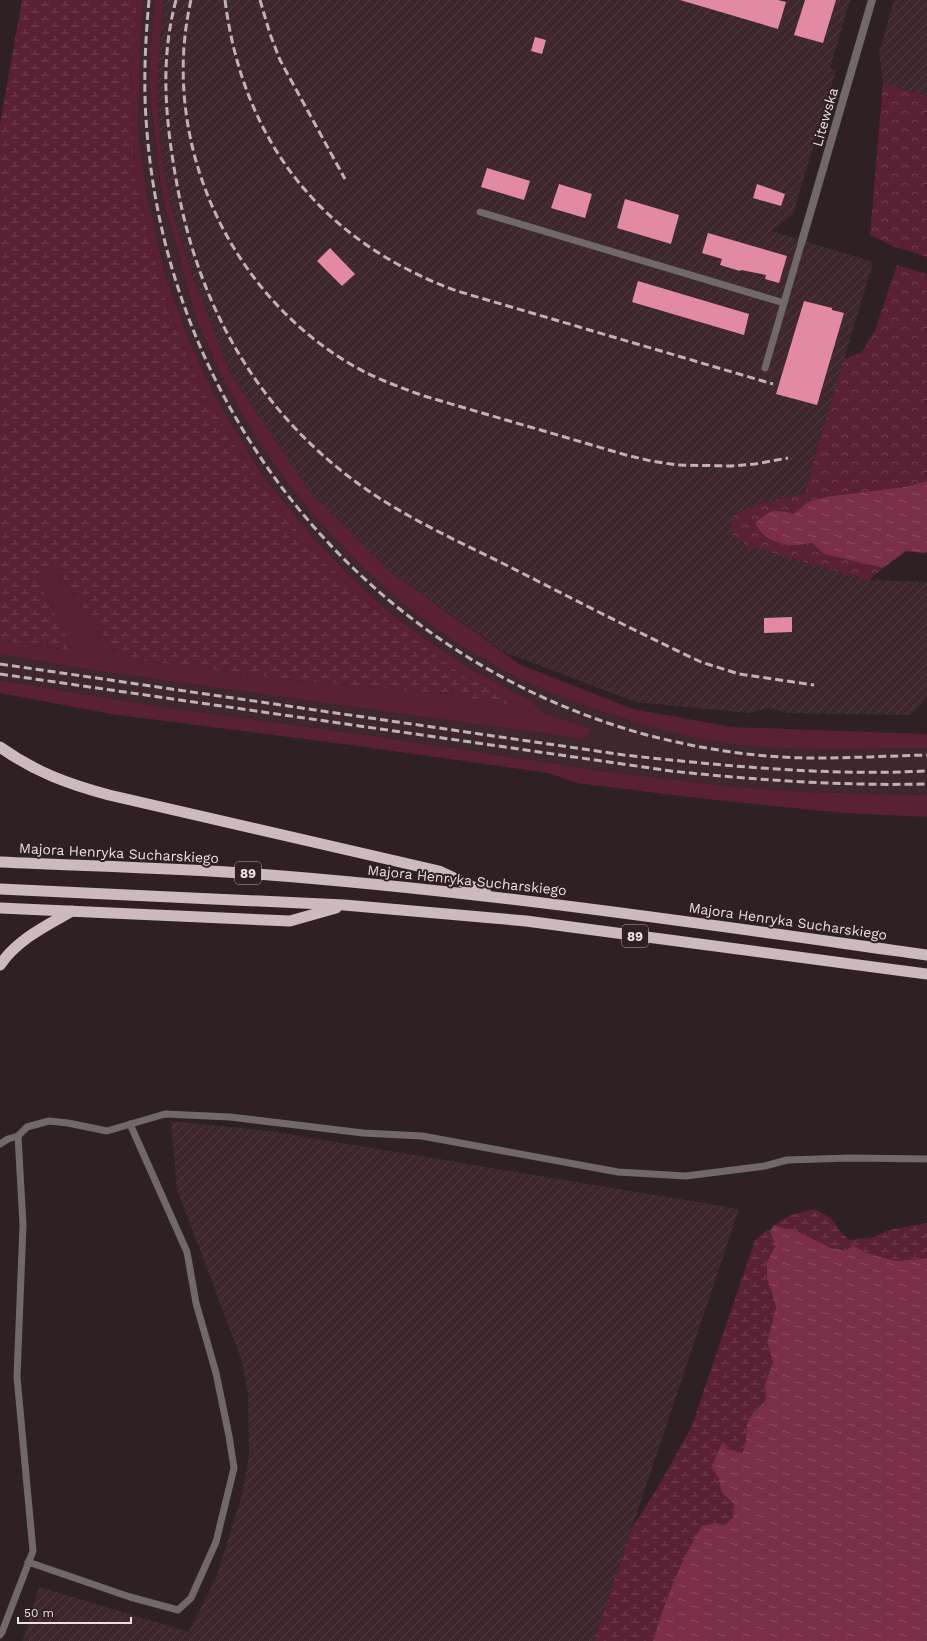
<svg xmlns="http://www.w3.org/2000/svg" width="927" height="1641" font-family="'Work Sans',sans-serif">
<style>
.built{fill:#3e282e}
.industrial{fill:url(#industrial-furrows)}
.green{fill:#5a2033}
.forest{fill:url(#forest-crowns)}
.wetland{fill:url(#wetland-marsh)}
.water{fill:url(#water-ripples)}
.building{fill:#e18aa2}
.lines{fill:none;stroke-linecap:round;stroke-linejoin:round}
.service{stroke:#71686a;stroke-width:7}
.minor{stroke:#71686a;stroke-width:8}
.trunk{stroke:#cdbabe;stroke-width:11}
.rail{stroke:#bfb3b5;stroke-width:3;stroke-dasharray:8 4;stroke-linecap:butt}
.labels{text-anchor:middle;stroke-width:4;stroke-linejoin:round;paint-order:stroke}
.shield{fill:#2f2024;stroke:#b3a6a9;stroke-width:1}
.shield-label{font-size:13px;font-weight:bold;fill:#ebe0e2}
.street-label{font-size:14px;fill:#ebe0e2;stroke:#2f2024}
</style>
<defs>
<pattern id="industrial-furrows" width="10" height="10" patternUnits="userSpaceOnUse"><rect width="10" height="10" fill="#3e282e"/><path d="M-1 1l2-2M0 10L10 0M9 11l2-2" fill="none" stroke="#513d42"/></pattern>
<pattern id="forest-crowns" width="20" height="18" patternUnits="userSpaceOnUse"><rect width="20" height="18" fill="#5a2033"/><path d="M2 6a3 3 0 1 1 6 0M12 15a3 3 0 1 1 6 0" fill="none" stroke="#724050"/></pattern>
<pattern id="wetland-marsh" width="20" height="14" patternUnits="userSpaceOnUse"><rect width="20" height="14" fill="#5a2033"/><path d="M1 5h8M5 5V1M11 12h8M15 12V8" fill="none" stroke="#724050"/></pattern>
<pattern id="water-ripples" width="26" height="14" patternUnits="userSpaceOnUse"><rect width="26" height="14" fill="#7a2e48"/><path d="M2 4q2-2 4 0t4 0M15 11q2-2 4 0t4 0" fill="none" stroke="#8d4c62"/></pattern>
</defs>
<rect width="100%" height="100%" fill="#2f2024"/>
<path class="built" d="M144 0H155L150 63 152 119 162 195 184 275 207 344 234 399 296 494 334 539 374 578 432 625 483 658 538 687 623 719 753 746 841 749 927 748V795L804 792 727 786 603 771 368 735 170 708 0 680V654L90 670 582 739 587 737 592 729 541 712 530 700 472 670 427 640 390 613 348 574 312 536 262 475 215 396 189 340 165 274 147 195 138 134 141 27Z"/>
<g class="industrial">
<path d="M163 0H850L830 68 836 70 793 214 771 231 873 262 807 484 806 493 766 502 736 513 731 522 869 580 927 582V697L911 715 788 713 769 708 749 713 636 702 504 652 388 570 311 493 231 374 193 277 171 207 164 170 159 125 157 89Z"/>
<path d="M894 0H927V96L883 83 879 53Z"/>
<path d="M171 1121 269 1131 739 1209 594 1641H22L26 1632 39 1587 189 1632 217 1575 242 1495 249 1454 248 1395 242 1361 177 1189Z"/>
</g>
<g class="green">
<path d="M137 0H144L141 27 138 134 147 195 165 274 189 340 215 396 262 475 312 536 348 574 390 613 427 640 472 670 530 700 541 712 592 729 587 737 582 739 90 670 0 654V640L68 650 70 644 36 576 52 564 118 657 282 679 462 695 478 700 517 705 485 685 465 677 370 605 323 561 285 517 236 447 206 397 192 369 168 309 159 277 134 174 131 69Z"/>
<path d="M155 0H163L157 89 159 125 164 170 171 207 193 277 231 374 311 493 388 570 521 665 633 709 732 727 927 734V748C851 749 765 753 692 737 653 729 616 717 579 703 565 698 551 693 538 687 391 620 273 494 208 346 195 317 186 283 178 252 173 234 167 216 163 198 160 184 159 169 157 155 153 124 149 93 150 62 151 41 153 21 155 0Z"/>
<path d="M0 680 170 708 368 735 603 771 727 786 804 792 927 795V817L843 813 696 798 577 783 548 773 358 746 111 714 0 693Z"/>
</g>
<g class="forest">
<path d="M883 83 927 96V257L893 246 870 235Z"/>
<path d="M897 265 927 274V481L904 487 808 502 793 514 780 510 800 546 812 543 824 554 883 568 869 580 748 546 733 535 731 522 736 513 766 502 806 493 807 484 844 359 861 353 875 330Z"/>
</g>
<g class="wetland">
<path d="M22 0H137L131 69 134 174 159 277 168 309 192 369 206 397 236 447 285 517 323 561 370 605 465 677 485 685 518 706 478 700 462 695 282 679 118 657 52 564 36 576 70 644 68 650 0 640V124Z"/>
<path d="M814 1209 831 1218 839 1230 849 1240 874 1237 889 1230 927 1223V1258L896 1261 864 1252 853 1245 846 1252 831 1248 793 1229H786L774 1225 791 1215Z"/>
<path d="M768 1229 770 1231 775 1246 767 1262 771 1295 776 1308 767 1342 773 1362 765 1384 766 1400C758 1407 749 1415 747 1425 745 1437 748 1442 742 1454L727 1449 723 1442 713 1470 718 1477 722 1493 734 1504 733 1517 725 1525 716 1523 694 1539 680 1567 653 1641H594L632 1528 655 1492 691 1428 755 1240Z"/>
</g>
<g class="water">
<path d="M927 481V552L924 553 906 551 883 568 824 554 812 543C791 548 765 545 755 523 770 510 774 508 793 514L808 502 825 497 904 487Z"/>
<path d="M774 1225 786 1229H793L831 1248 845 1251 853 1245 864 1252 896 1261 927 1258V1641H653C665 1602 680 1560 702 1526L716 1523 725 1525 733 1517 734 1504 722 1493 718 1477 713 1470 712 1465 723 1442 727 1449 742 1453C748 1442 745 1436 747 1425 749 1415 759 1407 766 1400L765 1384 773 1362 767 1342 776 1308 767 1278V1262L775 1246 770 1231Z"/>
</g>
<g class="building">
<path d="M680 0H778L786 2 778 29Z"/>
<path d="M805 0H836L823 43 794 35Z"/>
<path d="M535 37 546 40 542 54 531 51Z"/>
<path d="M487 168 530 181 524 200 481 187Z"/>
<path d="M559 184 592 194 585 218 551 208Z"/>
<path d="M757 184 785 194 781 206 753 198Z"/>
<path d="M625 199 679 215 671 244 617 228Z"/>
<path d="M708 233 787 256 779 283 765 279 766 275 741 270 740 271 720 265 722 259 702 253Z"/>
<path d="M330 248 355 274 342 286 317 261Z"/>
<path d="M638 281 749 314 744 335 632 302Z"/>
<path d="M804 301 832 308V310L844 313 817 405 776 394Z"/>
<path d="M792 617V632L764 633V618Z"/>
</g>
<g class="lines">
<g class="service">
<path d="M480 212 784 303"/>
<path d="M765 368 802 241"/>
<path d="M0 1144 8 1139 18 1136 27 1127 49 1121 68 1123 107 1131 165 1114 230 1117 363 1133 422 1136 618 1172 686 1176 765 1166 787 1160 850 1158 927 1159"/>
<path d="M28 1562 130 1597 178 1610 191 1598 216 1542 234 1468 229 1436 216 1373 196 1303 187 1252 130 1124"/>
<path d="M0 1635 2 1632 33 1551 17 1377 23 1225 18 1136"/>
</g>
<path class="minor" d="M802 241 872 0"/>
<g class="trunk">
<path d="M0 747C35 772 68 784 109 795L439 871 486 893"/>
<path d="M0 862C86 866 172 868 257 874 482 891 704 924 927 955"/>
<path d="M0 889 344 905 526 921 927 974"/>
<path d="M0 908 290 921 336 908"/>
<path d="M0 965C18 939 46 926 72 911"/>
</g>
<g class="rail">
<path d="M149 0C145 44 143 88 147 132 170 418 369 659 647 735 701 749 758 758 814 758 852 758 889 756 927 755"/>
<path d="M176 0C159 63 166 126 178 190 203 324 274 435 392 506 430 529 472 548 512 568 575 600 637 632 701 662L739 674 814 685"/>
<path d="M191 0C159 140 228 293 352 365 374 378 399 387 424 396L626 455 651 461 677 465 731 466 755 464 788 458"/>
<path d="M225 0C243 142 322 242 457 291L773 384"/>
<path d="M260 0 270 34 280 60 345 179"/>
<path d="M0 664 624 755C725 766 826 776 927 771"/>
<path d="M0 674 671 771C756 780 841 786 927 784"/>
</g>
</g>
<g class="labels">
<g class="shield">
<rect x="235" y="862" width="26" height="22" rx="3"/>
<rect x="622" y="925" width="26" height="22" rx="3"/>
</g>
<g class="shield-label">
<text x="248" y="878">89</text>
<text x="635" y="941">89</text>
</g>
<g class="street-label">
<text transform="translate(825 117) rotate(-74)" y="5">Litewska</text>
<text transform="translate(119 853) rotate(3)" y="5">Majora Henryka Sucharskiego</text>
<text transform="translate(467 880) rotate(6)" y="5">Majora Henryka Sucharskiego</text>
<text transform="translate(788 921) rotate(8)" y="5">Majora Henryka Sucharskiego</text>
</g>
</g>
<path d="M18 1617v6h113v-6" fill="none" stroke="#ebe0e2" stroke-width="2"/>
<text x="24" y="1617" font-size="12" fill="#ebe0e2" stroke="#2f2024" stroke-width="3" paint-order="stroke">50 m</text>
</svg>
